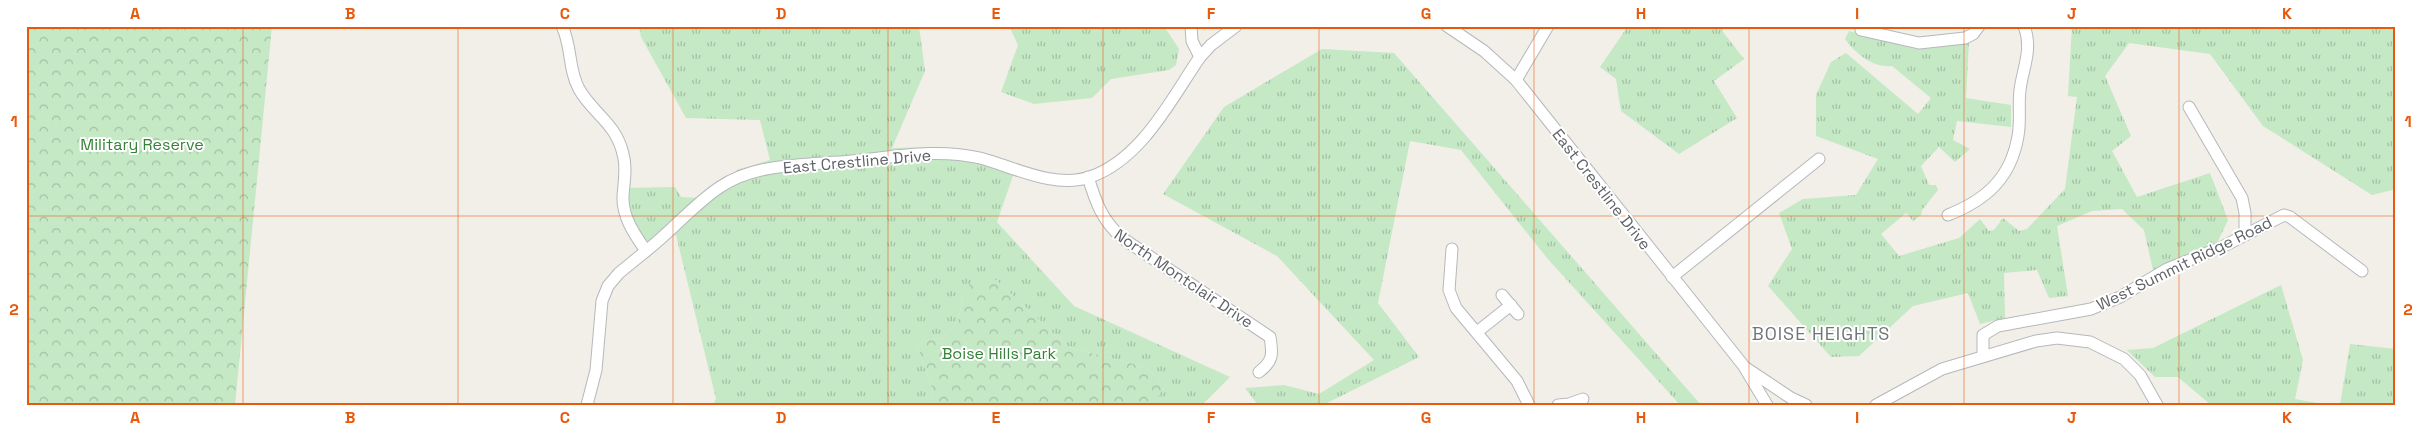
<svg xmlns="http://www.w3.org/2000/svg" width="2422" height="431" font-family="'Space Grotesk',sans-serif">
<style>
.grass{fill:url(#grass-tufts)}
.park{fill:url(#park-crowns)}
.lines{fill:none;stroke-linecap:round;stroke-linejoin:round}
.minor-casing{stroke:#b5b8bc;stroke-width:13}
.minor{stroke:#fff;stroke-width:11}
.grid{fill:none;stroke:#e8590c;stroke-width:1;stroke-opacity:0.55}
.labels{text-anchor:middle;stroke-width:4;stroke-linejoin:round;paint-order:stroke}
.park-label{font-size:16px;fill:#348238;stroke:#fff}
.street-label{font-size:16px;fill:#5f6368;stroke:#fff}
.neighbourhood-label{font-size:18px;letter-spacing:1px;fill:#70757a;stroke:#fff}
.neatline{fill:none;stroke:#e8590c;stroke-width:2}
.grid-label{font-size:16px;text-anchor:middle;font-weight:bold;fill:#e8590c}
</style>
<defs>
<pattern id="grass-tufts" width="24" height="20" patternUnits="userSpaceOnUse" patternTransform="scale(1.25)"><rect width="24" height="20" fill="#c5e8c5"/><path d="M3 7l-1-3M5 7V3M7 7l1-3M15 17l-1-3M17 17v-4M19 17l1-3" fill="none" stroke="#a3c0a4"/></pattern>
<pattern id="park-crowns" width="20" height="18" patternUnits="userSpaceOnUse" patternTransform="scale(1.25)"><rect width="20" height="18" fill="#c5e8c5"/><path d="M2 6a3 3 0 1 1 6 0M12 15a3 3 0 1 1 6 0" fill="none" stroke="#a3c0a4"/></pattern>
</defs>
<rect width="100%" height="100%" fill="#f1efe8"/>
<g class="grass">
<path d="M639 26H919L925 71 892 148 943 147 1017 164 997 222 1074 306 1230 377 1202 405H1151L1166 385 1145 367 1068 347 996 280 964 293 958 321 944 338 916 342 933 391 930 405H713L716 399 676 235 634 244 619 206 620 188 675 187 681 197 700 198 737 170 770 160 760 120 686 118 641 37Z"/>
<path d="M1009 26H1164L1179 49 1176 65 1169 70 1111 79 1092 98 1034 104 1001 92 1018 45Z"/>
<path d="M1628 26H1723V32L1744 59 1714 81 1737 118 1679 154 1621 111 1616 79 1600 67Z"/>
<path d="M2072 26H2396V189L2372 195 2263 126 2210 54 2129 43 2105 76 2131 136 2112 151 2137 197 2210 173 2228 220 2218 241 2153 270 2144 230 2122 209 2092 211 2057 226 2068 296 2049 298 2037 270 2004 273 2005 318 1980 324 1968 293 1913 306 1859 356 1831 357 1768 286 1792 249 1779 213 1803 199 1856 195 1878 159 1816 136V95L1831 62 1846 53 1918 114 1931 98 1892 66C1873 68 1856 54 1845 39L1849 31 1916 49 1969 42 1966 98 2011 105V127L1957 121 1953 140 1970 149 1955 162 1939 147 1921 166 1929 185H1936L1938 190 1922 210 1921 215 1913 221 1906 213 1881 234 1899 256 1959 238 1980 219 1989 231 1994 230 2003 218 2019 231 2027 229 2065 189 2077 97 2068 96Z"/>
<path d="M1322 49 1394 53 1701 405H1680L1547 258 1461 150 1410 141 1378 303 1419 357 1323 405H1258L1245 388 1284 385 1319 394 1374 360 1277 256 1163 194 1224 107Z"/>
<path d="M2281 285 2303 360 2295 399 2328 405H2211L2178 377H2155L2127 350 2153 348Z"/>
<path d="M2350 344 2396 349V405H2340Z"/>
</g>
<g class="park">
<path d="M26 26H272L235 405H26Z"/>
<path d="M973 280H996L1068 347 1145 367 1166 385 1151 405H930L933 391 916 342 944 338 958 321 964 293Z"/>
</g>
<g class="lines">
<defs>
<g id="minor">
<path d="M562 26C572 46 568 69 579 89 593 114 616 123 623 154 627 167 624 182 623 196 622 217 635 235 646 251L619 273 608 286 602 301 596 370 587 405"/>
<path d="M1191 26 1192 41 1200 57"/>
<path d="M1447 26 1484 51 1516 80 1743 365 1767 405"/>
<path d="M1861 30 1919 43 1965 38 1973 34 1979 26"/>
<path d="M1516 80 1548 26"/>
<path d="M2189 107 2242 198 2245 213V235"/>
<path d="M1088 177C1096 203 1102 220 1122 238L1270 337C1273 355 1273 361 1259 372"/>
<path d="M1948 215C1986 200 2011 178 2018 136 2021 121 2018 105 2020 90 2023 67 2033 49 2024 26"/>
<path d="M1452 249 1449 290 1456 308 1517 381 1529 405"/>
<path d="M646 251C672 231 693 205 720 187 757 162 810 165 852 161 895 157 936 148 980 158 1014 167 1054 189 1090 177 1142 159 1171 99 1200 57L1211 45 1236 26"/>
<path d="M1672 277 1819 159"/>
<path d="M1502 295 1518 314"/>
<path d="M1477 332 1511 305"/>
<path d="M1983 356V335L1998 326 2091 309 2120 297 2167 269 2222 247 2284 215 2290 217 2362 271"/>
<path d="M1746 368 1791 398 1806 405"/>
<path d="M1558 405 1569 404 1583 399"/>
<path d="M1876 405 1942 369 2036 341 2057 338 2090 342 2124 359 2140 375 2157 405"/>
</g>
</defs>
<use href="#minor" class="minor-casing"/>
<use href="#minor" class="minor"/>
</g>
<path class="grid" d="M243 26V405M458 26V405M673 26V405M888 26V405M1103 26V405M1319 26V405M1534 26V405M1749 26V405M1964 26V405M2179 26V405M26 216H2396"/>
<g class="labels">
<g class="park-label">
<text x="142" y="150">Military Reserve</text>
<text x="999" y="359">Boise Hills Park</text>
</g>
<g class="street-label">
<text transform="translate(857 161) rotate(-5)" y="6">East Crestline Drive</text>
<text transform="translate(1602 189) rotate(52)" y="6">East Crestline Drive</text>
<text transform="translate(2184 263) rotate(-26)" y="6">West Summit Ridge Road</text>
<text transform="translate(1184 278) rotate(34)" y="6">North Montclair Drive</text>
</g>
<g class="neighbourhood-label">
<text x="1821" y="340">BOISE HEIGHTS</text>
</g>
</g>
<rect width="2422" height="431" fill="none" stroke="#ffffff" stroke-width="55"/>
<rect x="28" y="28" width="2366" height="376" class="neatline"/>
<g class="grid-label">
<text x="135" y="19">A</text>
<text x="350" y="19">B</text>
<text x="565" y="19">C</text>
<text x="781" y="19">D</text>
<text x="996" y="19">E</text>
<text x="1211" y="19">F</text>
<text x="1426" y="19">G</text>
<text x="1641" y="19">H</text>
<text x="1857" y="19">I</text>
<text x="2072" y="19">J</text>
<text x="2287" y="19">K</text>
<text x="14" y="127">1</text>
<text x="2408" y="127">1</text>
<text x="14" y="315">2</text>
<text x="2408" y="315">2</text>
<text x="135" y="423">A</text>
<text x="350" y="423">B</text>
<text x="565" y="423">C</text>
<text x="781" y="423">D</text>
<text x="996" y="423">E</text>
<text x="1211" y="423">F</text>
<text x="1426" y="423">G</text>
<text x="1641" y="423">H</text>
<text x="1857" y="423">I</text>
<text x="2072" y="423">J</text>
<text x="2287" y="423">K</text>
</g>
</svg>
